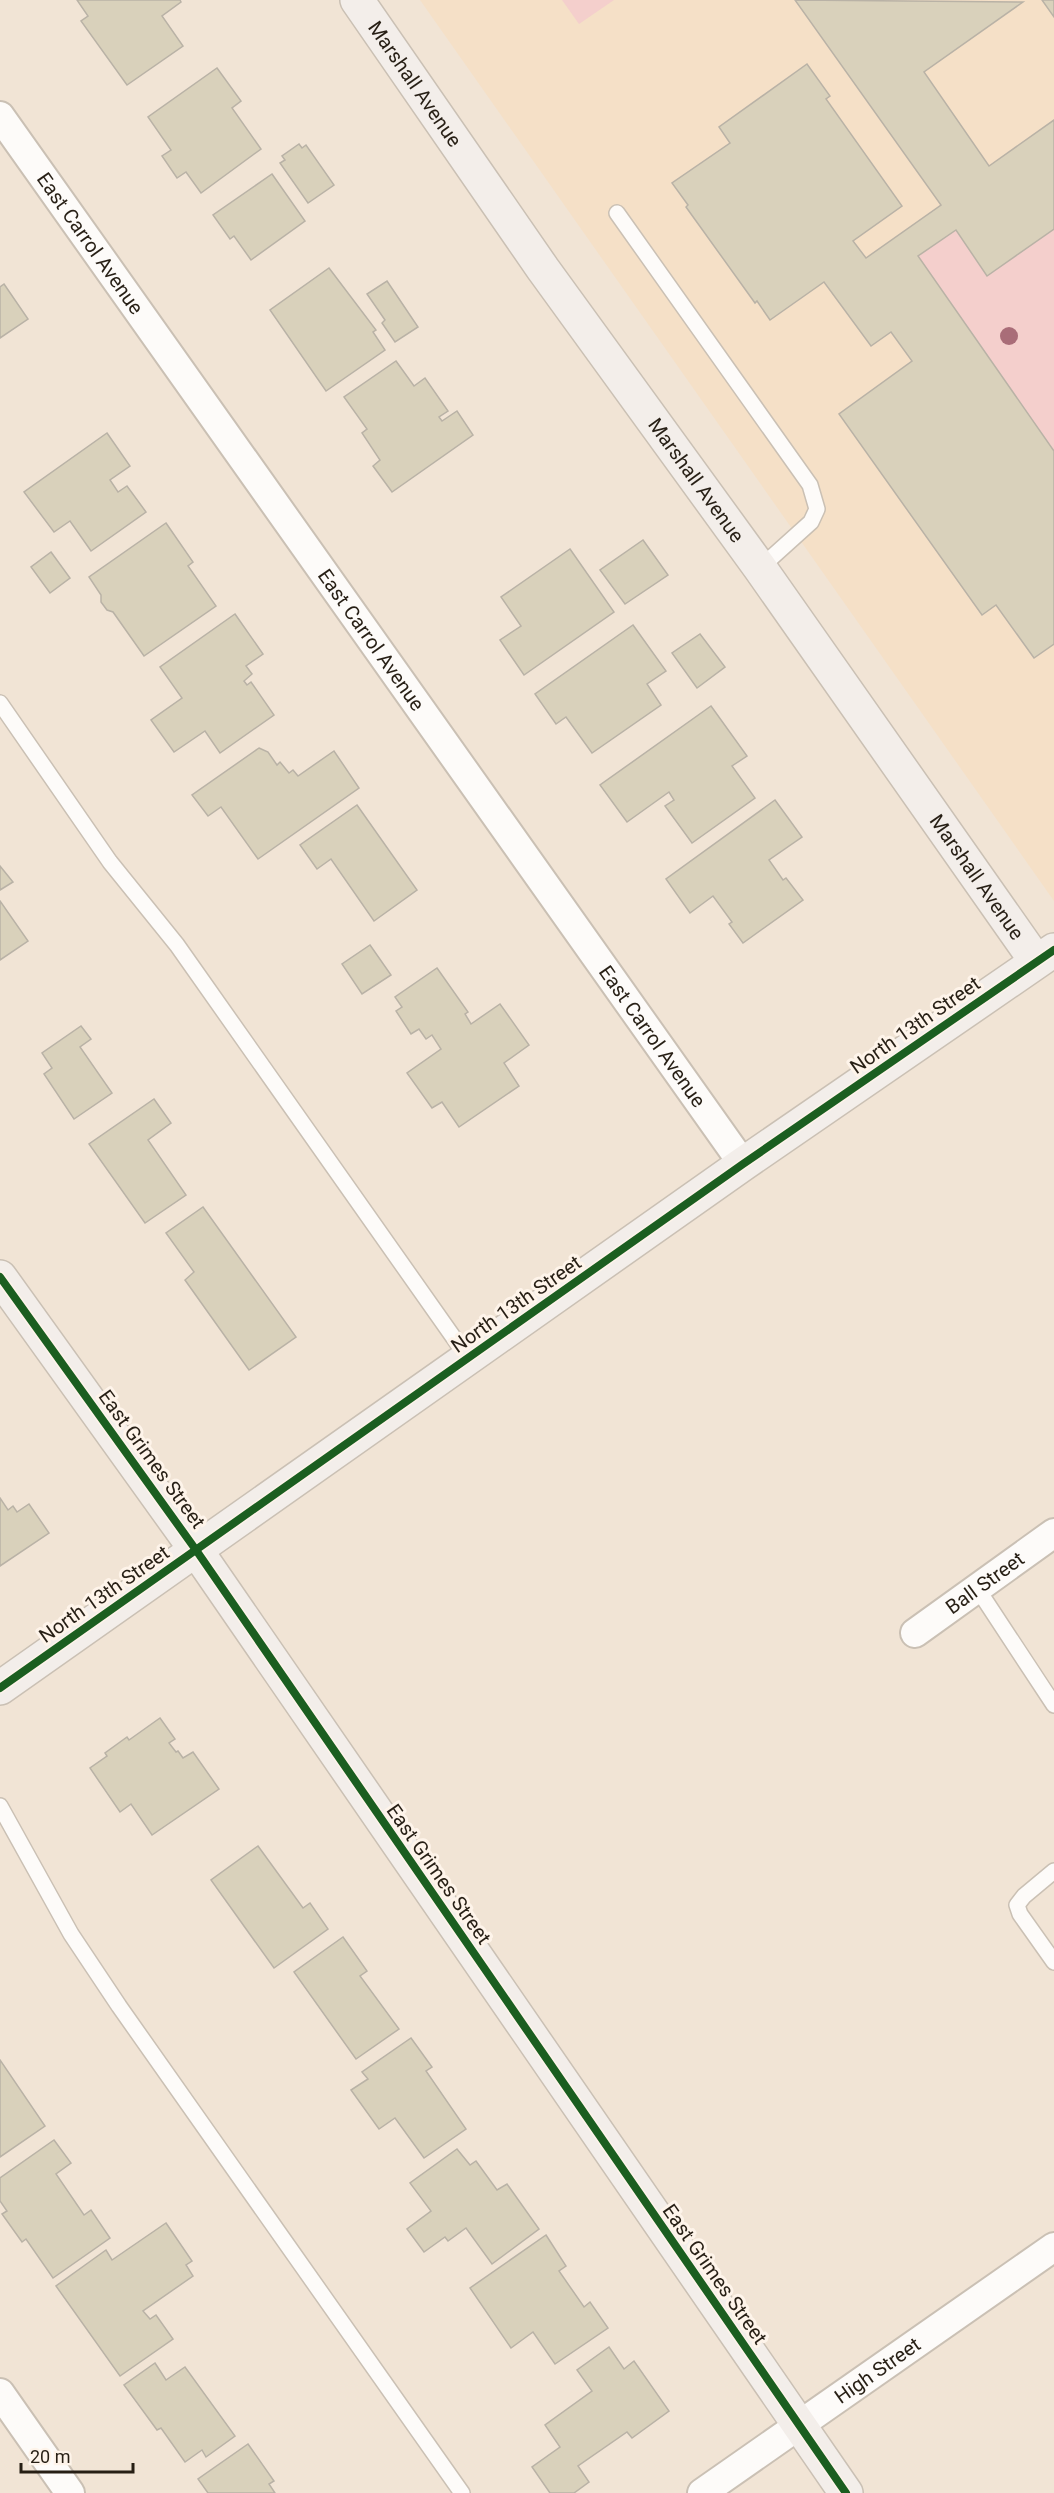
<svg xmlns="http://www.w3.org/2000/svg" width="1054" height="2493" font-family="Roboto,sans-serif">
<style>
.built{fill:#f5e0c7}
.green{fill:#f4cfcc}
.building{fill:#d9d1bb;stroke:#b9b2a6;stroke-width:1.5}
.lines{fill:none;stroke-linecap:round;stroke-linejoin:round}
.lane-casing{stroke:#cac0b4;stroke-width:18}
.street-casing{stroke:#cac0b4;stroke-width:32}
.secondary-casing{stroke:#cac0b4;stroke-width:36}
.lane{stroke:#fdfbf9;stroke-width:15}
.street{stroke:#fdfbf9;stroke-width:28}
.secondary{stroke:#f3eeea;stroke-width:33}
.cycleway-casing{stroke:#fef4ea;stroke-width:11}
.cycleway{stroke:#1b5e20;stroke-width:8}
.tree{fill:#a96d78}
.labels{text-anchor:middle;stroke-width:6;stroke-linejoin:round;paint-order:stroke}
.street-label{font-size:20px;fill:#271f15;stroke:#fef4ea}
</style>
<rect width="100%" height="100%" fill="#f1e4d5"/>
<path class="built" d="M420 0H1054V901Z"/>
<g class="green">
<path d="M562 0H614L579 24Z"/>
<path d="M1054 229V451L918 256 956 230 988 275Z"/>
</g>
<g class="building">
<path d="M77 0H180L181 2 162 16 183 46 127 85 81 21 88 16Z"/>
<path d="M795 0 1023 2 924 72 989 166 1054 120V229L987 276 956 230 918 256 1054 451V644L1034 658 996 605 982 615 839 414 912 361 891 332 871 346 824 282 770 320 757 301 755 303 686 207 688 205 672 183 730 143 719 127 807 64 830 96 826 99 902 206 853 241 866 258 941 205Z"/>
<path d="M1042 0H1054V17Z"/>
<path d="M217 68 241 101 232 108 261 149 201 193 186 172 177 178 162 156 171 150 148 117Z"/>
<path d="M299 144 302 148 306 145 334 185 308 203 280 163 285 160 282 156Z"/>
<path d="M272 174 305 221 251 260 234 236 230 239 213 215Z"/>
<path d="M329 268 376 330 373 332 385 350 326 391 270 310Z"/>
<path d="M387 281 418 327 395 342 382 323 385 320 367 294Z"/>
<path d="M4 284 28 319 0 338V287Z"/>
<path d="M396 361 414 386 425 378 448 411 439 417 442 421 457 411 473 435 392 492 373 466 380 460 362 433 367 429 344 397Z"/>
<path d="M107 433 130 466 110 480 118 492 127 486 146 512 91 551 70 521 54 532 24 492Z"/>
<path d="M166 523 193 562 188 566 216 606 144 656 113 612 107 610 101 602V595L89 577Z"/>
<path d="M643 540 668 575 625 604 600 570Z"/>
<path d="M570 549 614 612 524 675 500 640 521 626 501 597Z"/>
<path d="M51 552 70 578 50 593 31 567Z"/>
<path d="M235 614 263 654 246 666 252 674 244 681 247 685 251 682 274 715 220 753 205 731 174 752 151 720 182 698 160 667Z"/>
<path d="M633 625 666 671 647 684 661 705 592 753 566 717 556 724 535 694Z"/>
<path d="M700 634 725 667 697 688 672 653Z"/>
<path d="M711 706 747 756 732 766 755 798 692 843 665 806 674 800 669 792 627 822 600 785Z"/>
<path d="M259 748 268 752 277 765 280 762 289 773 293 770 298 776 334 751 359 788 258 859 221 807 208 816 192 795Z"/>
<path d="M775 800 802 837 769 860 783 880 786 878 803 900 743 943 729 924 732 922 713 896 690 913 666 879Z"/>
<path d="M357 805 417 890 374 921 331 859 317 869 300 845Z"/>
<path d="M0 866 13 882 0 890Z"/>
<path d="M0 901 28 941 0 960Z"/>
<path d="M370 945 391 975 362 994 342 964Z"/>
<path d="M437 968 468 1012 465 1014 471 1024 500 1004 529 1045 504 1063 519 1086 459 1127 442 1102 432 1108 407 1073 441 1049 432 1035 426 1039 419 1029 411 1034 396 1011 402 1007 395 997Z"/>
<path d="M81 1026 91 1039 80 1047 112 1093 74 1119 44 1074 52 1068 42 1053Z"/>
<path d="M154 1099 171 1123 148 1140 186 1195 145 1223 89 1144Z"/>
<path d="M203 1207 296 1337 249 1370 185 1280 194 1272 166 1233Z"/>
<path d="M0 1498 8 1510 13 1506 17 1512 29 1504 49 1533 0 1566Z"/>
<path d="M160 1718 175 1739 169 1743 176 1752 178 1751 183 1758 193 1752 219 1789 152 1835 131 1804 120 1812 90 1768 107 1756 105 1753 127 1737 129 1740Z"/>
<path d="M258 1846 303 1908 310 1903 328 1929 274 1968 211 1880Z"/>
<path d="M343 1937 367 1971 360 1976 399 2029 356 2059 294 1972Z"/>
<path d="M411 2038 432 2067 426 2071 466 2129 424 2158 395 2118 379 2129 351 2090 368 2079 362 2072Z"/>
<path d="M0 2060 45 2126 0 2157Z"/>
<path d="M54 2140 71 2163 56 2174 84 2215 91 2210 110 2238 53 2278 26 2239 22 2242 2 2214 7 2211 0 2201V2178Z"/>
<path d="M457 2149 470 2165 476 2161 497 2190 507 2184 539 2229 492 2264 466 2228 448 2241 445 2237 424 2252 407 2229 431 2211 410 2183Z"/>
<path d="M166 2223 192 2261 186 2265 193 2276 143 2311 150 2319 156 2315 173 2339 120 2376 56 2286 106 2250 112 2260Z"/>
<path d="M546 2235 566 2266 559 2271 584 2307 590 2302 608 2328 555 2364 533 2332 511 2348 470 2288Z"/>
<path d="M609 2347 624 2369 634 2361 669 2411 632 2438 627 2432 578 2466 589 2482 574 2493H550L532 2467 560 2447 545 2425 592 2391 577 2370Z"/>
<path d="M155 2363 166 2380 185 2367 235 2436 206 2457 202 2450 185 2462 161 2428 157 2430 124 2385Z"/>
<path d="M248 2444 274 2481 269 2484 275 2493H208L198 2479Z"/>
</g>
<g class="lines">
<defs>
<g id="lane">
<path d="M617 213 810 485 817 509 811 522 760 568"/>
<path d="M0 703 110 862 177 945 468 1358"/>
<path d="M977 1588 1054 1705"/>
<path d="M0 1806 71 1934 119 2006 462 2493"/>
<path d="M1054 1871 1024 1896 1017 1905 1020 1914 1054 1962"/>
</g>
<g id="street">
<path id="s1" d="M0 116 743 1164"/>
<path id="s2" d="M915 1633 1054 1533"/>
<path d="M0 2393 70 2493"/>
<path id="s3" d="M702 2493 1054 2247"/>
</g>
<g id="secondary">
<path id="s4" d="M357 0 543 269 760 568 1036 961"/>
<path d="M0 1277 196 1550 846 2493"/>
<path d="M0 1688 743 1164 1054 950"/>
</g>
</defs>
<use href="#lane" class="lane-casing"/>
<use href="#street" class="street-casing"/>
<use href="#secondary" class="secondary-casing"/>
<use href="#lane" class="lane"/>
<use href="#street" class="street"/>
<use href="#secondary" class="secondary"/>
<defs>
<g id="cycleway">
<path d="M0 1277 196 1550 846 2493"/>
<path d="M0 1688 743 1164 1054 950"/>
</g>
</defs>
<use href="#cycleway" class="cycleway-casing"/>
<use href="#cycleway" class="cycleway"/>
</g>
<circle class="tree" cx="1009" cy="336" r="9"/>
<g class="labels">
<g class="street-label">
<text dy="7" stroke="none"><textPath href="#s4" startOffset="102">Marshall Avenue</textPath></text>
<text dy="7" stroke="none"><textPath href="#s1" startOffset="156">East Carrol Avenue</textPath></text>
<text dy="7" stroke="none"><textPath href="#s4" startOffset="588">Marshall Avenue</textPath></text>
<text dy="7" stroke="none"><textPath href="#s1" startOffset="642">East Carrol Avenue</textPath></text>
<text dy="7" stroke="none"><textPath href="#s4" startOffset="1074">Marshall Avenue</textPath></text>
<text transform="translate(915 1025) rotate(-35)" y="7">North 13th Street</text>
<text dy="7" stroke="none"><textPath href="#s1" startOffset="1128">East Carrol Avenue</textPath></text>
<text transform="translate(516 1304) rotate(-35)" y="7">North 13th Street</text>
<text transform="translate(152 1459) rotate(54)" y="7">East Grimes Street</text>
<text dy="7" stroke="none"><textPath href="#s2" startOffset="86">Ball Street</textPath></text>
<text transform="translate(104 1594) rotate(-35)" y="7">North 13th Street</text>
<text transform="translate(439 1874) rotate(55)" y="7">East Grimes Street</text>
<text transform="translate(715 2274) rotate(55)" y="7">East Grimes Street</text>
<text dy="7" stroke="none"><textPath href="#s3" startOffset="214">High Street</textPath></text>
</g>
</g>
<path d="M21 2463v9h112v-9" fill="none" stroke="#271f15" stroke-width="3"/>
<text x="30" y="2463" font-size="18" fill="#271f15" stroke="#fef4ea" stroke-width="4.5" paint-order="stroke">20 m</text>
</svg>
